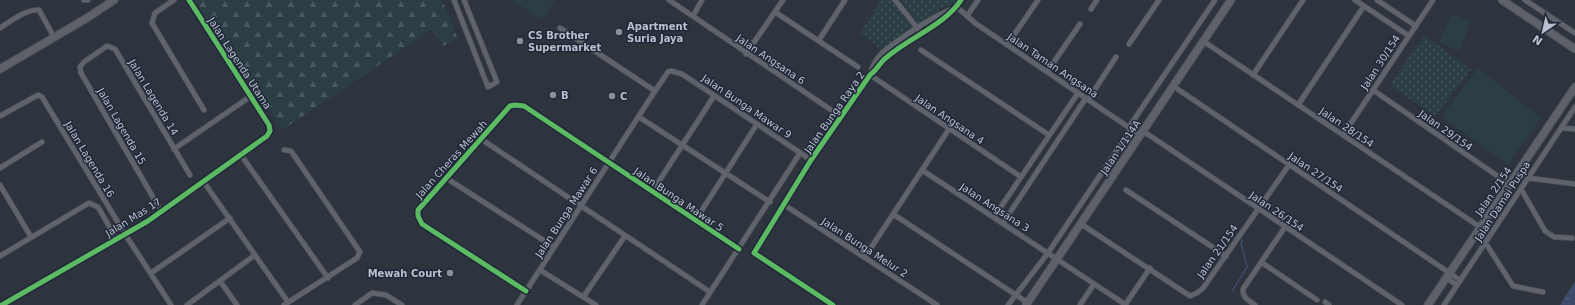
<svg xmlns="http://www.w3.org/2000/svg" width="1575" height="305" font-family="'DejaVu Sans',sans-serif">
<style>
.grass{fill:#2a3e44}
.forest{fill:url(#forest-firs)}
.park{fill:url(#park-dots)}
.water{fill:url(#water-ripples)}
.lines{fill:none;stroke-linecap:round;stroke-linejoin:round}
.stream{stroke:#3c4b6a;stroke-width:1.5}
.street-casing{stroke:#4c5058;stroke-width:6}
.secondary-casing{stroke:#4c5058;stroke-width:9}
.street{stroke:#5f636b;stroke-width:4.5}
.secondary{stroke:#5d616a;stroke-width:7}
.cycleway-casing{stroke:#20293a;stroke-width:8}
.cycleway{stroke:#5cba63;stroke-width:5}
.poi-dot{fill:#898f9b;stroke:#20293a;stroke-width:1.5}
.labels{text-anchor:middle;stroke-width:3;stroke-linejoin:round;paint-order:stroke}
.poi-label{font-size:10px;font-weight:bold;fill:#bac0cd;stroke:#20293a;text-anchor:start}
.street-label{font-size:10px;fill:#bac0cd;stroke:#20293a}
</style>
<defs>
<pattern id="forest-firs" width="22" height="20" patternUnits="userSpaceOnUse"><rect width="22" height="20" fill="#2a3e44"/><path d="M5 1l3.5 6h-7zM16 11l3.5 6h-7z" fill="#47585e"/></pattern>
<pattern id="park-dots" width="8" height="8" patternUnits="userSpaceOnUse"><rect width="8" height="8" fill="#2a3e44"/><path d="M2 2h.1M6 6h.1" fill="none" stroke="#47585e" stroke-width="1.8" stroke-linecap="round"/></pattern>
<pattern id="water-ripples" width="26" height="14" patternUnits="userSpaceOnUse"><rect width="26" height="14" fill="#3c4b6a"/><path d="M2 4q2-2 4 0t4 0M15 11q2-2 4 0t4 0" fill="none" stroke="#56637e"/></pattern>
</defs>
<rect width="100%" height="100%" fill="#2e343e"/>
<g class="grass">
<path d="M512 0H555L542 20Z"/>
<path d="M1452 14 1471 23 1459 51 1439 42Z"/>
<path d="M1478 68 1541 118 1508 164 1441 117Z"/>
</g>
<path class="forest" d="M194 0H442L458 39 443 46 432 29 282 130Z"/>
<g class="park">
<path d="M881 0H891L913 28 881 52 876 44 860 34Z"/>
<path d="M901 0H958L955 4 944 6 919 24Z"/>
<path d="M1424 35 1471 70 1435 116 1390 85Z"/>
</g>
<path class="water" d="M1575 281V305H1560Z"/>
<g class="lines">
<path class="stream" d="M1232 291 1247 267 1241 243 1242 240"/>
<defs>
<g id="street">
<path d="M84 0H88"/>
<path d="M174 0 155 13 152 23 204 110"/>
<path d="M454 0 488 87 497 82 464 0"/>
<path d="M669 0 840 116"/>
<path d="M895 0 919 30"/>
<path d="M1355 0 1409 36"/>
<path d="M1377 0 1416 26"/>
<path d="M1525 0 1575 33"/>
<path d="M957 7 975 23 1140 135"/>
<path d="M1091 9 1097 0"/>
<path d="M775 12 858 67"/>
<path d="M693 16 702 0"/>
<path d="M967 16 978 0"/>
<path d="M0 28C11 21 26 9 39 10L54 37"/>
<path d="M560 28 655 91"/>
<path d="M819 40 845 0"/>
<path d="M1203 41 1480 227"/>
<path d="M1129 44 1159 0"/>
<path d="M1007 45 1038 0"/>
<path d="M921 50 1049 135"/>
<path d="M746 54 783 0"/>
<path d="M1047 72 1080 24"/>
<path d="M870 75 1021 177"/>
<path d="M870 75C872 67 876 59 882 53 899 39 935 14 956 8"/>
<path d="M1253 75 1303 0"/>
<path d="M1173 86 1460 280"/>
<path d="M1373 90 1509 184"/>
<path d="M1088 100 1116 57"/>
<path d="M1298 105 1364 6"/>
<path d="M0 116 38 95 42 97 125 234 171 305"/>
<path d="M639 117 770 202"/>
<path d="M1129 127 1215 0"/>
<path d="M1561 128 1575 129"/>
<path d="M1143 131 1402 305"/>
<path d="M1343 135 1433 0"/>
<path d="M481 139 710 292"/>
<path d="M174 149 251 96"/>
<path d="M241 155 328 278"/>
<path d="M0 168 42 142"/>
<path d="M922 170 1126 305"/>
<path d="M446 178 551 245"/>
<path d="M1528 178 1575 184"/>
<path d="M203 181 288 302"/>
<path d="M0 185 31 237"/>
<path d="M1521 189 1545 231 1554 237 1572 238"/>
<path d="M1126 190 1226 256"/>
<path d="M652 192 714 96"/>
<path d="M783 204 937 305"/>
<path d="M161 211 81 73 80 67 84 62 107 46 115 49 190 175"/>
<path d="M893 214 1028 303"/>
<path d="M994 217 1078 93"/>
<path d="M695 221 757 124"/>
<path d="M1003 223 1086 98"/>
<path d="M1081 224 1190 296 1197 293 1203 288 1289 165"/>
<path d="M1485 242 1513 286 1543 292"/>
<path d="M0 256 89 203 98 207 116 238"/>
<path d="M865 257 949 129"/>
<path d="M1261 262 1317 300"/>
<path d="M540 270 596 305"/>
<path d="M151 273 230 218"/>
<path d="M1446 278 1457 285"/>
<path d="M220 281 237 305"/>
<path d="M526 291 422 224 418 216V210L510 106 515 105 524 106 739 249"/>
<path d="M584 296 625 236"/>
<path d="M1325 302 1329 305"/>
<path d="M2 305 148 221 267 136 270 131 269 125 189 0"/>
<path d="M187 305 255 255"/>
<path d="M284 305 357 258 360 252 291 151 284 150"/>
<path d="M355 305 372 293 386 295 402 305"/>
<path d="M517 305 655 91 668 72 671 71 682 74 811 160"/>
<path d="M702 305 800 153"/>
<path d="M833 305 754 253 811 160 870 75C877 70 880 62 887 57 910 37 945 25 961 0"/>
<path d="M1008 305 1048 253 1131 129"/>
<path d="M1080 305 1094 284"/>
<path d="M1125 305 1150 268"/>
<path d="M1255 305C1249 301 1242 297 1243 289L1285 227"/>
<path d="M1444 305 1575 107"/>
</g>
<g id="secondary">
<path d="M1502 0 1575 49"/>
<path d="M0 69 87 18 114 0"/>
<path d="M1026 305 1231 0"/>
<path d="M1428 305 1575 87"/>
</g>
</defs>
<use href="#street" class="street-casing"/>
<use href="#secondary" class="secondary-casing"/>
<use href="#street" class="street"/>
<use href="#secondary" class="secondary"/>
<defs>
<g id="cycleway">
<path d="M526 291 422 224 418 216V210L510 106 515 105 524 106 739 249"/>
<path d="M2 305 148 221 267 136 270 131 269 125 189 0"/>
<path d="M833 305 754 253 811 160 870 75C877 70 880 62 887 57 910 37 945 25 961 0"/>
</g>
</defs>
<use href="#cycleway" class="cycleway-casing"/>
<use href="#cycleway" class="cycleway"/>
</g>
<g class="poi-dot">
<circle cx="619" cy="32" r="4"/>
<circle cx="520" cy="41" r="4"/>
<circle cx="553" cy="95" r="4"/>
<circle cx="612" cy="96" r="4"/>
<circle cx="450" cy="273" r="4"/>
</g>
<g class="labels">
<g class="poi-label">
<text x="627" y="30">Apartment<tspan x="627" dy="12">Suria Jaya</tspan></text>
<text x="528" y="39">CS Brother<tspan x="528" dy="12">Supermarket</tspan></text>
<text x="561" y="99">B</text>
<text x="620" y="100">C</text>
<text x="442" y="277" text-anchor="end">Mewah Court</text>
</g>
<g class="street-label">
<text transform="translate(771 59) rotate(34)" y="4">Jalan Angsana 6</text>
<text transform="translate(1380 62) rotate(-57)" y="4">Jalan 30/154</text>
<text transform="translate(240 63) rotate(57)" y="4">Jalan Lagenda Utama</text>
<text transform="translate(1053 65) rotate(34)" y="4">Jalan Taman Angsana</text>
<text transform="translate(154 97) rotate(59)" y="4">Jalan Lagenda 14</text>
<text transform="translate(747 106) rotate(34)" y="4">Jalan Bunga Mawar 9</text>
<text transform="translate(834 112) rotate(-55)" y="4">Jalan Bunga Raya 2</text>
<text transform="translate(950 119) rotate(34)" y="4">Jalan Angsana 4</text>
<text transform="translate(122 126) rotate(60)" y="4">Jalan Lagenda 15</text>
<text transform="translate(1347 127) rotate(34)" y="4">Jalan 28/154</text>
<text transform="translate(1446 130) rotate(35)" y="4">Jalan 29/154</text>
<text transform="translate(1120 147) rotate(-56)" y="4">Jalan 1/114A</text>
<text transform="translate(90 159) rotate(59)" y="4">Jalan Lagenda 16</text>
<text transform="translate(451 159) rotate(-48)" y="4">Jalan Cheras Mewah</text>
<text transform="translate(1316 172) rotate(34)" y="4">Jalan 27/154</text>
<text transform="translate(1493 191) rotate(-56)" y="4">Jalan 2/154</text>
<text transform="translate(679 199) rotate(34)" y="4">Jalan Bunga Mawar 5</text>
<text transform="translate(1502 201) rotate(-57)" y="4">Jalan Damai Puspa</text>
<text transform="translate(995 207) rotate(33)" y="4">Jalan Angsana 3</text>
<text transform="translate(1277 211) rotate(34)" y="4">Jalan 26/154</text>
<text transform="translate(566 212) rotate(-57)" y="4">Jalan Bunga Mawar 6</text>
<text transform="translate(133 217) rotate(-32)" y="4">Jalan Mas 17</text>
<text transform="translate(865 247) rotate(33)" y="4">Jalan Bunga Melur 2</text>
<text transform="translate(1217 251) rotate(-55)" y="4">Jalan 21/154</text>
</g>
</g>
<g transform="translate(1543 32) rotate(214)" stroke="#20293a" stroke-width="3" paint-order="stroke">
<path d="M0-3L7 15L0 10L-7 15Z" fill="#bac0cd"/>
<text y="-6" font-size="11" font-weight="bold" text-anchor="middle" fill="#bac0cd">N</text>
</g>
</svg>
